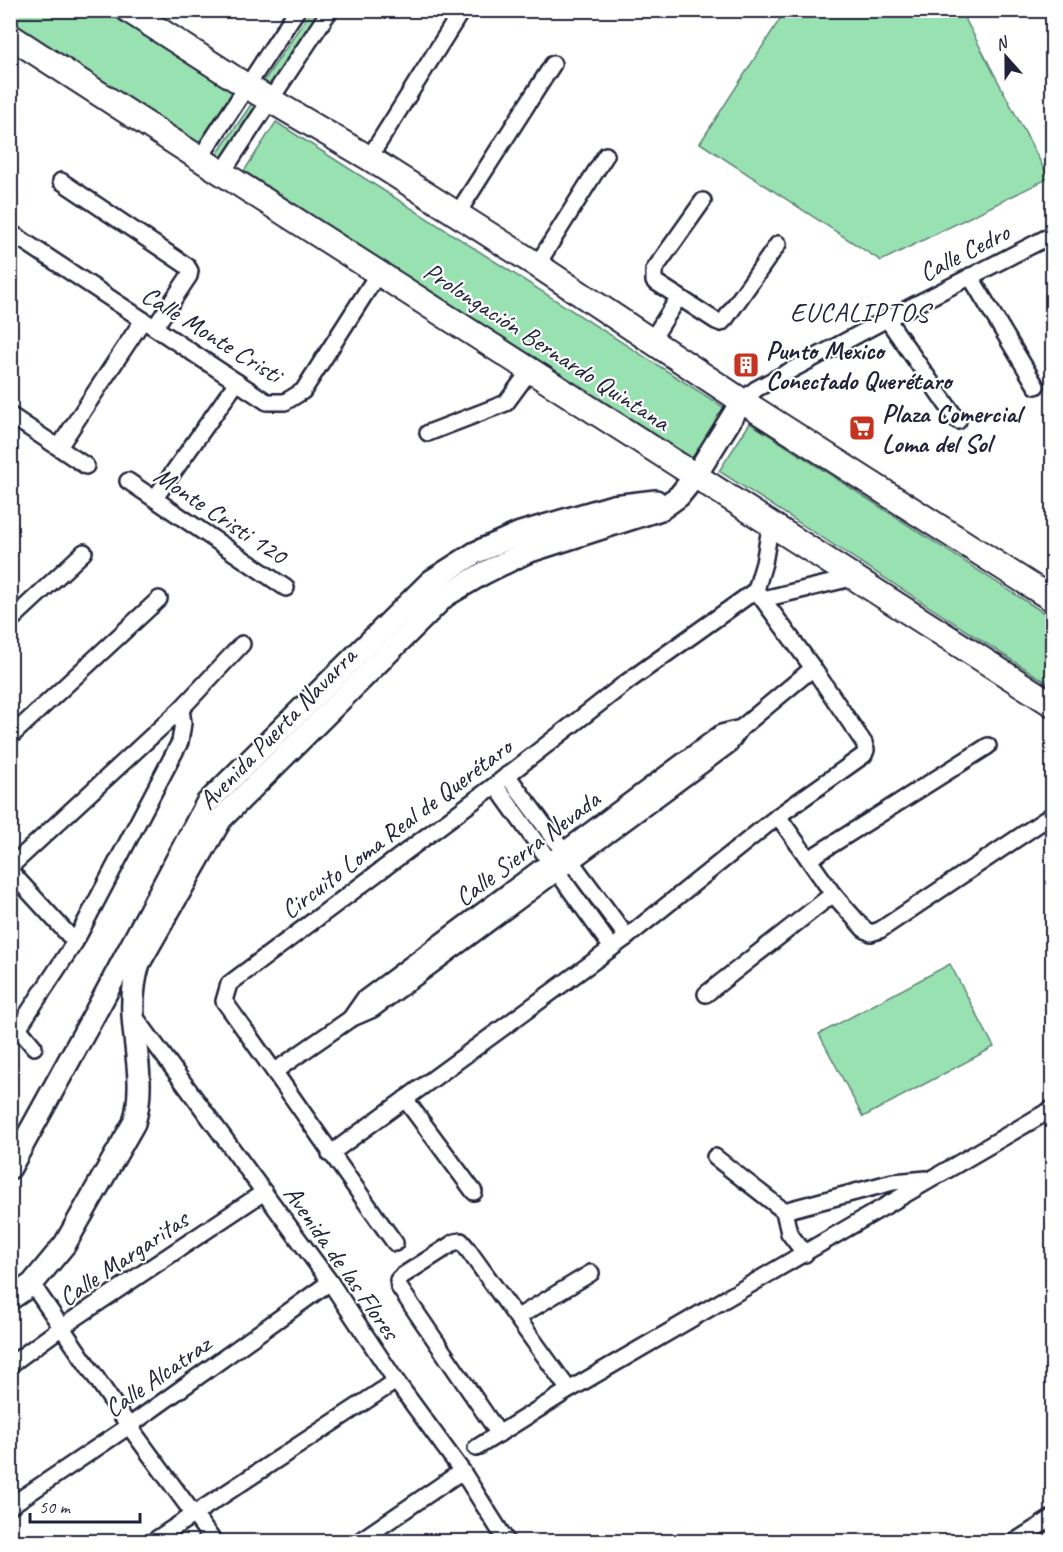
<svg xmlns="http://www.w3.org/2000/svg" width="1063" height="1552" font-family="Caveat,sans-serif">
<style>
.green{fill:#98e1b0;stroke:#5d8276;stroke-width:1.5}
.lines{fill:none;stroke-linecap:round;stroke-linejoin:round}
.street-casing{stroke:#22223b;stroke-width:20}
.secondary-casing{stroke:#22223b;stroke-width:26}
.primary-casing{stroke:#22223b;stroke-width:28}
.street{stroke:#fff;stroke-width:15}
.secondary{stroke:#fff;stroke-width:21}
.primary{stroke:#fff;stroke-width:24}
.labels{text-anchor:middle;stroke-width:4.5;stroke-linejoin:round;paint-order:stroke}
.street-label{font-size:26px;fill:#22223b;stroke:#fff}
.poi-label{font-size:26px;font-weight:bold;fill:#22223b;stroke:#fff;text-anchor:start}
.neighbourhood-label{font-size:27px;letter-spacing:1.5px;fill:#22223b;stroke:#fff}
</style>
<rect width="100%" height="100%" fill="#fff"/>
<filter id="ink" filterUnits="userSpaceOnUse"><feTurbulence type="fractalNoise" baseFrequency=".0167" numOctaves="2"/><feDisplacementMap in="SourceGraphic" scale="12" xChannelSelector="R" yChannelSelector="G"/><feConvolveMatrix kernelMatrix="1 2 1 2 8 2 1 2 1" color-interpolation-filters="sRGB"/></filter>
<g filter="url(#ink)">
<g class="green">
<path d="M10 11H112L239 92 200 147 11 26Z"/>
<path d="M311 11H326L274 89 263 82Z"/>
<path d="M780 11H961L1049 178 881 261 700 143 782 16Z"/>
<path d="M252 103 263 111 228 162 217 154Z"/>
<path d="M276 122 725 408 692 462 244 171Z"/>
<path d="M750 423 1052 618V686L719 471Z"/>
<path d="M950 964 994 1047 863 1117 819 1034Z"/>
</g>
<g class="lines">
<defs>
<g id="street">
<path d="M200 158 297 10"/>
<path d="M369 158 462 10"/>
<path d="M222 173 330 10"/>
<path d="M61 181 187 266 190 271 189 276 155 327"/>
<path d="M703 201 654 270V281L716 321 721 323 726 318 778 244"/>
<path d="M457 214 553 64"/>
<path d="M10 232 267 402H285L303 391 379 272"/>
<path d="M537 265 606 155"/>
<path d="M970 276 1036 386"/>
<path d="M887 319 958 421"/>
<path d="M651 341 679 297"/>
<path d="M742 401 756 389 887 319 1052 235"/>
<path d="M10 415 86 466"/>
<path d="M428 433 506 403 531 369"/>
<path d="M59 447 143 320"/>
<path d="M128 481 286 588"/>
<path d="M155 498 237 382"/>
<path d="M763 599 856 577"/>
<path d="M10 621 84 552"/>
<path d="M10 737 159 599"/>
<path d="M507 775 627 937"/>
<path d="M495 785 612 948"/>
<path d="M778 816 833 894 864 929 871 933 880 930 1052 815"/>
<path d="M809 859 988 746"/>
<path d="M10 867 181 709 242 644"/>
<path d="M10 871 75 942"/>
<path d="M706 994 833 894"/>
<path d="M133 1014 330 1282 396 1381 462 1471 507 1542"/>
<path d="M10 1018 34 1047"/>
<path d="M350 1019 364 999 721 733 741 728"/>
<path d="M19 1027 75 942 180 742 183 723 181 709"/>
<path d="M275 1071 350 1019 373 1009 729 745 741 728 813 668"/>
<path d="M405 1099 474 1192"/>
<path d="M330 1154 627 937 778 816 864 755 866 750 864 743 813 668 756 590"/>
<path d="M715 1157 784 1211 789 1233 805 1254"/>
<path d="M784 1211 893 1182 927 1179"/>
<path d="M395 1243C337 1163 282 1081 224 1001L229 984 495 785 627 682 756 590 764 563 771 522"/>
<path d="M32 1284 129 1426 214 1542"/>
<path d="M518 1317 591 1273"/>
<path d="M10 1365 62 1327 264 1192"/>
<path d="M499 1434 399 1287 398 1280 402 1276 455 1242 461 1241 466 1247 569 1390"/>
<path d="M476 1448 569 1390 1052 1109"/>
<path d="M10 1506 129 1426 330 1282"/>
<path d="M152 1542 396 1381"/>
<path d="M358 1542 462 1471"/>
<path d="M1014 1542 1052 1518"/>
</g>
<g id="secondary">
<path d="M10 1168 105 995 207 803 431 581 475 553 520 533 613 506 656 501"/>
<path d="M10 1299 32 1284 65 1244 134 1123C145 1086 135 1052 133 1015 132 998 134 980 139 963L221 819 445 596 484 573 527 552 661 509 679 496 696 475 742 401"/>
</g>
<g id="primary">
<path d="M128 10 248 87 369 158 537 265 742 401 1052 599"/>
<path d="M10 36 222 173 1052 704"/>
</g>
</defs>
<use href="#street" class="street-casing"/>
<use href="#secondary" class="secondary-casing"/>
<use href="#primary" class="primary-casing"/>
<use href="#street" class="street"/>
<use href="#secondary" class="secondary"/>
<use href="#primary" class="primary"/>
</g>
</g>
<defs>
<symbol id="building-square" viewBox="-11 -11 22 22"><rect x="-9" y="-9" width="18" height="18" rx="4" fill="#c8321e" stroke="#fff"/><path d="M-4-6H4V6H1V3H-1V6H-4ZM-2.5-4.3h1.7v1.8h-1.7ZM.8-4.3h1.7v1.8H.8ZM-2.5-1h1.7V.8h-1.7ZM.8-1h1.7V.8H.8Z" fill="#fff"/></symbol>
<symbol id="supermarket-square" viewBox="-11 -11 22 22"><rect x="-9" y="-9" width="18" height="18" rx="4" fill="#c8321e" stroke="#fff"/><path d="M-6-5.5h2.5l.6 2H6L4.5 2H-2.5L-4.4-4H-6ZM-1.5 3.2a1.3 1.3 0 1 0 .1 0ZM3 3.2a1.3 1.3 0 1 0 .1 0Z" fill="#fff"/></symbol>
</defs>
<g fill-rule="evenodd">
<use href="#building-square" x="731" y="350" width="30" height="30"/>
<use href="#supermarket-square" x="847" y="413" width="30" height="30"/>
</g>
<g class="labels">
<g class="street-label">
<text transform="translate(964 252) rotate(-27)" y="9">Calle Cedro</text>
<text transform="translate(212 334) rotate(32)" y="9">Calle Monte Cristi</text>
<text transform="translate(547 346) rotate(33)" y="9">Prolongación Bernardo Quintana</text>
<text transform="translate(221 515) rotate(34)" y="9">Monte Cristi 120</text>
<text transform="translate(277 728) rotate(-46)" y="9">Avenida Puerta Navarra</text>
<text transform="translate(396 828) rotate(-37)" y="9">Circuito Loma Real de Querétaro</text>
<text transform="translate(527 848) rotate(-37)" y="9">Calle Sierra Nevada</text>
<text transform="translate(123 1258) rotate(-34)" y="9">Calle Margaritas</text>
<text transform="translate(342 1262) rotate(55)" y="9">Avenida de las Flores</text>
<text transform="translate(157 1376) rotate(-35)" y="9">Calle Alcatraz</text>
</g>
<g class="poi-label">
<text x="766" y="359">Punto Mexico<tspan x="766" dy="30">Conectado Querétaro</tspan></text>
<text x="882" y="422">Plaza Comercial<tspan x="882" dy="30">Loma del Sol</tspan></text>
</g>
<g class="neighbourhood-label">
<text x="860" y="321">EUCALIPTOS</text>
</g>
</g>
<rect width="1063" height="1552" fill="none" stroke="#fff" stroke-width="36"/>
<rect x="18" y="18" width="1027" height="1516" fill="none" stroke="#22223b" stroke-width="2" filter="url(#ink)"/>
<g transform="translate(1006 57) rotate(339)" stroke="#ffffff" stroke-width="4.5" paint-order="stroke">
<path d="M0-4.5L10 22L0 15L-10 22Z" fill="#22223b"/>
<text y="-9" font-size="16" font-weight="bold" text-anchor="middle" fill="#22223b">N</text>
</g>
<path d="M30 1513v9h110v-9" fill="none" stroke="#22223b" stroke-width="3"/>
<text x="39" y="1513" font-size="18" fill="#22223b" stroke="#ffffff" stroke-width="4.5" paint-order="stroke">50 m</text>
</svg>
